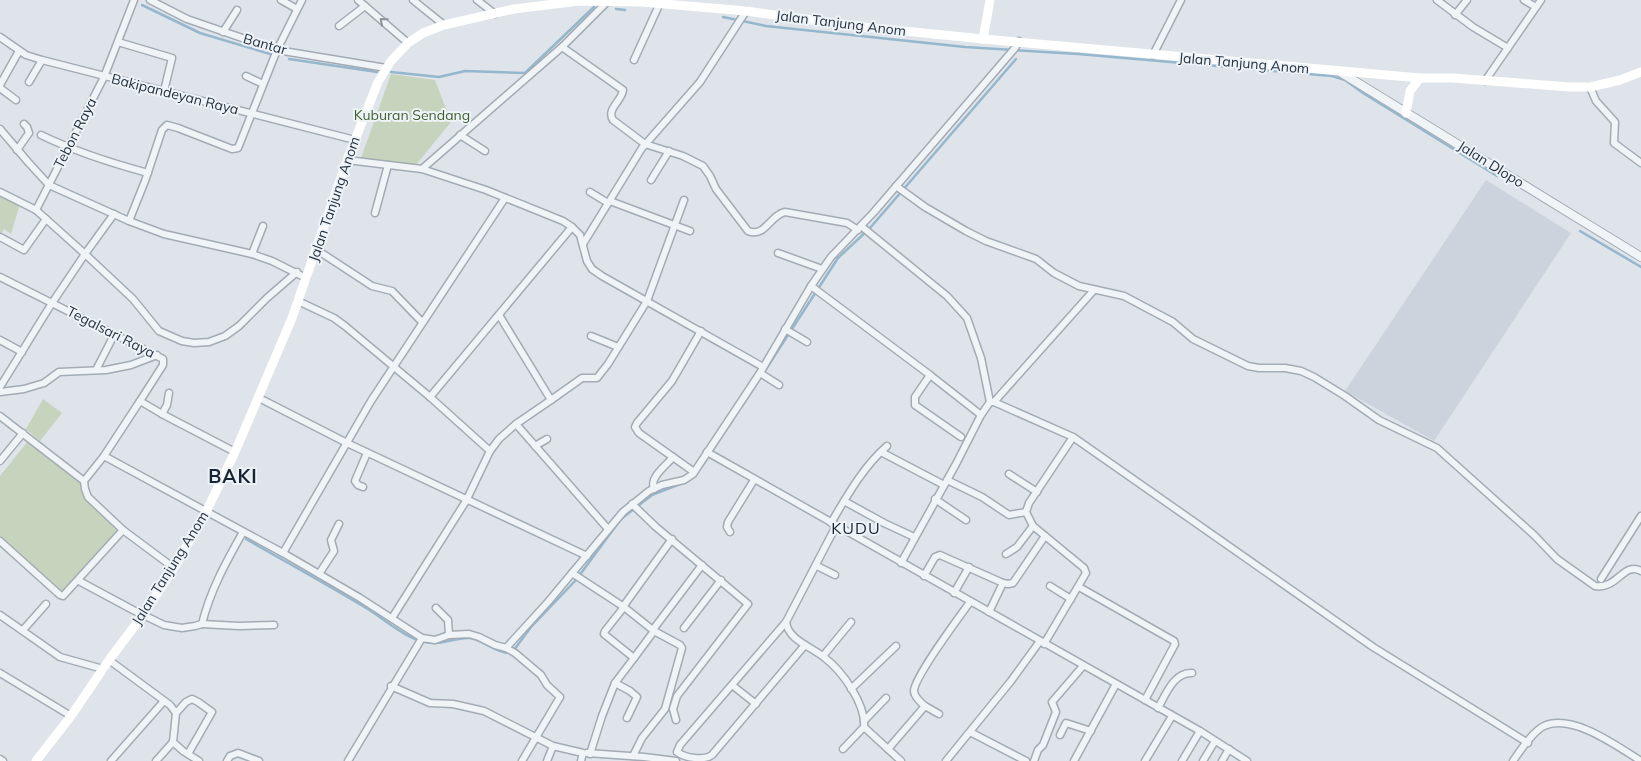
<svg xmlns="http://www.w3.org/2000/svg" width="1641" height="761" font-family="Mulish,sans-serif">
<style>
.built{fill:#ccd3dc}
.green{fill:#c6d4be}
.lines{fill:none;stroke-linecap:round;stroke-linejoin:round}
.stream{stroke:#95b7cd;stroke-width:2.5}
.minor-casing{stroke:#a3abb4;stroke-width:9}
.tertiary-casing{stroke:#a3abb4;stroke-width:10}
.minor{stroke:#f1f4f7;stroke-width:6}
.tertiary{stroke:#f1f4f7;stroke-width:8}
.secondary{stroke:#fff;stroke-width:9}
.oneway{stroke:#8c949c}
.labels{text-anchor:middle;stroke-width:4;stroke-linejoin:round;paint-order:stroke}
.street-label{font-size:14px;fill:#263342;stroke:#eef3f7}
.park-label{font-size:14px;fill:#3f5f31;stroke:#eef3f7}
.quarter-label{font-size:16px;letter-spacing:1px;fill:#182433;stroke:#eef3f7}
.district-label{font-size:19px;font-weight:bold;letter-spacing:1px;fill:#182433;stroke:#eef3f7}
</style>
<rect width="100%" height="100%" fill="#dee4e9"/>
<path class="built" d="M1486 180 1571 233 1434 441 1345 391Z"/>
<g class="green">
<path d="M391 74 435 80 451 122 415 166 361 158Z"/>
<path d="M0 194 20 204 11 234 4 229 1 234 0 233Z"/>
<path d="M43 399 62 413 40 441 26 429Z"/>
<path d="M28 441 80 483 85 500 122 534 67 596 0 539V476Z"/>
</g>
<g class="lines">
<g class="stream">
<path d="M142 5 200 33 270 54"/>
<path d="M616 9 625 10"/>
<path d="M723 17 766 26 965 47 1078 54 1332 76 1345 80 1363 93 1497 176"/>
<path d="M289 59 377 72"/>
<path d="M391 72 439 77 465 71 525 73 594 7"/>
<path d="M1580 231 1641 267"/>
<path d="M742 406 838 258 870 228 1016 59"/>
<path d="M700 469 732 421"/>
<path d="M246 539C286 562 326 584 366 608 383 618 406 639 425 642 442 646 454 637 470 638 484 640 495 653 509 653"/>
<path d="M514 650 531 627 576 580 621 519 652 495 685 482"/>
</g>
<defs>
<g id="minor">
<path d="M150 0 187 19 277 50 386 68"/>
<path d="M281 0 297 9"/>
<path d="M358 0 408 43"/>
<path d="M413 0 444 25"/>
<path d="M477 0 495 14"/>
<path d="M1437 0 1473 27 1508 48"/>
<path d="M1524 0 1536 7"/>
<path d="M1455 15 1467 0"/>
<path d="M339 26 365 6"/>
<path d="M223 32 237 10"/>
<path d="M0 37 26 55 42 60 355 140"/>
<path d="M118 42 172 58 164 91"/>
<path d="M562 47 623 90C622 101 606 109 613 120L645 144 683 156 703 166 710 176 716 189 748 231C765 238 770 215 785 212L847 223 858 230"/>
<path d="M1153 55 1181 0"/>
<path d="M634 60 660 3"/>
<path d="M246 76 263 84"/>
<path d="M1485 81 1541 0"/>
<path d="M29 82 42 60"/>
<path d="M0 85 19 51"/>
<path d="M1590 87 1596 101 1615 122 1614 143 1641 163"/>
<path d="M0 88 16 100"/>
<path d="M0 129 28 162 49 185 129 221 164 234 252 254 272 261 306 278"/>
<path d="M41 135C76 152 111 163 148 173"/>
<path d="M460 135 485 151"/>
<path d="M17 150 29 133 27 127 24 124"/>
<path d="M347 160 422 169 486 190 563 221 572 227 580 235 587 261 592 269 602 276 763 367"/>
<path d="M422 169 562 47 608 1"/>
<path d="M651 180 669 151"/>
<path d="M896 186 925 207 966 231 986 241 1036 259 1054 273 1079 286 1124 296 1173 322 1193 339 1248 366 1259 368H1285L1301 371 1314 377 1345 396 1379 420 1437 448 1534 535 1557 559 1595 586C1617 590 1624 561 1641 571"/>
<path d="M0 192 36 210 85 254 52 303 0 387"/>
<path d="M590 192 608 203"/>
<path d="M610 201 690 231"/>
<path d="M36 210 104 77 134 0"/>
<path d="M375 213 388 165"/>
<path d="M114 214 85 254 133 299 159 331 182 341 194 343 209 342 225 336 239 326 267 298 297 272"/>
<path d="M129 221 145 181 162 130 167 125 178 128 232 149 238 148 277 50 302 0"/>
<path d="M861 226 947 296 967 318 981 358 990 402H994L1073 437 1029 503 1026 512 1033 526 1084 568 1086 573 1044 644"/>
<path d="M0 237 24 250 46 219"/>
<path d="M583 244 642 148 700 82 746 11"/>
<path d="M317 250 372 286 392 291 422 322"/>
<path d="M778 253 822 269"/>
<path d="M252 254 263 226"/>
<path d="M0 277 163 359V365L140 401 162 414 235 452"/>
<path d="M811 286 930 375 981 415"/>
<path d="M298 301 334 318 345 326 430 397 490 451"/>
<path d="M785 329 807 342"/>
<path d="M591 336 618 347"/>
<path d="M0 340 22 352"/>
<path d="M96 370 114 335"/>
<path d="M760 373 779 385"/>
<path d="M930 375 915 397V405L961 437"/>
<path d="M0 392 24 389 44 383 59 372 106 370 131 365 157 355"/>
<path d="M430 397 572 227"/>
<path d="M259 398 347 443 587 556"/>
<path d="M551 400 582 378H597L608 364 647 301 684 200"/>
<path d="M994 402 1094 290"/>
<path d="M162 414 167 405 169 393"/>
<path d="M0 416 84 481 104 456 283 553 360 598 422 638 435 640 449 635 469 634 479 637 495 645 506 648 548 602 623 512 649 491 662 485 684 480 693 474 760 373 811 286 831 257 874 212 1015 48 1019 41"/>
<path d="M516 424 608 529"/>
<path d="M1073 437 1373 647 1528 743"/>
<path d="M535 446 547 439"/>
<path d="M707 452 1200 731 1247 761"/>
<path d="M881 452 944 485"/>
<path d="M104 456 140 401"/>
<path d="M0 461 23 433"/>
<path d="M694 472 639 433 635 427 637 423 672 381 701 331"/>
<path d="M1009 474 1037 492"/>
<path d="M947 480 982 497 1009 515 1026 512"/>
<path d="M363 487 358 485 355 481 367 453"/>
<path d="M654 489C649 477 666 466 673 457"/>
<path d="M935 499 966 520"/>
<path d="M844 501 884 523 914 537"/>
<path d="M632 504 656 527 748 604 677 696 673 709 676 720"/>
<path d="M831 523C847 496 863 467 887 446"/>
<path d="M123 530 174 568"/>
<path d="M730 532 727 527 728 522 754 480"/>
<path d="M0 541 60 595 63 596 123 530 88 497 85 489 84 481"/>
<path d="M283 553 371 401 505 198"/>
<path d="M1006 554 1017 547 1033 526"/>
<path d="M901 563 956 464 981 415 990 402"/>
<path d="M817 566 835 575"/>
<path d="M572 573 624 607 654 631 680 645 682 648 665 709 642 738 633 756"/>
<path d="M319 574 334 551 331 540 339 524"/>
<path d="M924 576 935 557 940 555 1003 583 989 612"/>
<path d="M1601 579 1641 516"/>
<path d="M79 581 133 610 164 625 182 628 195 626 202 624C210 591 226 562 243 532"/>
<path d="M1003 583 1008 584 1013 583 1045 536"/>
<path d="M1050 586 1071 599"/>
<path d="M1079 587 1174 641 1175 644 1145 700"/>
<path d="M954 593 969 567"/>
<path d="M625 604 672 539"/>
<path d="M436 608 448 620 449 635"/>
<path d="M0 615 60 657 103 669"/>
<path d="M392 618 466 501 490 451 499 439 516 424 551 400 499 315"/>
<path d="M786 622C788 640 812 647 825 658 842 671 866 704 864 727L901 761"/>
<path d="M202 624 239 626 274 625"/>
<path d="M655 627 702 565"/>
<path d="M684 628 721 580"/>
<path d="M23 630 46 604"/>
<path d="M805 645 712 755C704 761 685 758 677 752L680 745 786 622 836 526"/>
<path d="M506 648 515 653 541 675 547 685 560 697 522 761"/>
<path d="M823 656 851 622"/>
<path d="M634 658 654 631"/>
<path d="M109 660 170 705 176 713 173 742 183 751 199 761"/>
<path d="M0 673 71 716"/>
<path d="M615 683 630 691 637 697 627 718"/>
<path d="M732 685 756 704"/>
<path d="M391 686 430 703 453 704 484 711 553 746 583 753 581 761"/>
<path d="M851 689 896 646"/>
<path d="M925 706 939 714"/>
<path d="M1158 708C1166 694 1174 672 1192 673"/>
<path d="M176 713 186 702 192 699 198 702 212 712 188 754"/>
<path d="M864 721 886 698"/>
<path d="M970 732 1026 761"/>
<path d="M1060 735 1066 723 1091 731"/>
<path d="M843 749 864 727"/>
<path d="M888 749 925 706C921 703 914 696 914 691 914 677 960 616 970 602"/>
<path d="M587 753 644 757 676 761"/>
<path d="M590 754 602 716 615 683 634 658 604 634 605 631 624 607"/>
<path d="M0 759 3 761"/>
<path d="M111 761 164 701"/>
<path d="M156 761 173 742"/>
<path d="M227 761 230 756 238 753 259 761"/>
<path d="M348 761 422 638"/>
<path d="M547 761 553 746"/>
<path d="M946 761 1011 681 1040 641"/>
<path d="M1034 761 1038 750 1043 745 1056 712 1052 702 1083 666"/>
<path d="M1074 761 1116 684"/>
<path d="M1145 761 1172 716"/>
<path d="M1182 761 1200 731"/>
<path d="M1203 761 1215 741"/>
<path d="M1222 761 1229 749"/>
<path d="M1513 761C1520 751 1533 731 1544 726 1573 713 1618 747 1641 761"/>
</g>
<path id="tertiary" d="M1340 72 1641 257"/>
</defs>
<use href="#minor" class="minor-casing"/>
<use href="#tertiary" class="tertiary-casing"/>
<use href="#minor" class="minor"/>
<use href="#tertiary" class="tertiary"/>
<g class="secondary">
<path d="M983 39 990 0"/>
<path d="M1406 113 1410 91 1420 78"/>
<path d="M36 761 71 716 109 660 143 615 174 568 207 510 235 452 292 318 347 160 378 82 391 61 408 43 423 33 444 25 514 9 579 1 641 2 746 11 864 27 983 39 1420 78H1453L1570 87H1590L1620 80 1641 72"/>
</g>
</g>
<defs><path id="oneway-chevron" d="M-2-3.5L2.5 0L-2 3.5" fill="none" stroke-width="1.6" stroke-linecap="round" stroke-linejoin="round" transform="scale(1.25)"/></defs>
<use class="oneway" href="#oneway-chevron" transform="translate(383 21) rotate(-140)"/>
<g class="labels">
<g class="street-label">
<text transform="translate(841 23) rotate(7)" y="5">Jalan Tanjung Anom</text>
<text transform="translate(265 44) rotate(16)" y="5">Bantar</text>
<text transform="translate(1244 63) rotate(5)" y="5">Jalan Tanjung Anom</text>
<text transform="translate(175 94) rotate(14)" y="5">Bakipandeyan Raya</text>
<text transform="translate(75 133) rotate(-63)" y="5">Tebon Raya</text>
<text transform="translate(1491 164) rotate(32)" y="5">Jalan Dlopo</text>
<text transform="translate(334 199) rotate(-71)" y="5">Jalan Tanjung Anom</text>
<text transform="translate(111 332) rotate(27)" y="5">Tegalsari Raya</text>
<text transform="translate(170 568) rotate(-58)" y="5">Jalan Tanjung Anom</text>
</g>
<g class="park-label">
<text x="412" y="120">Kuburan Sendang</text>
</g>
<g class="quarter-label">
<text x="856" y="534">KUDU</text>
</g>
<g class="district-label">
<text x="233" y="483">BAKI</text>
</g>
</g>
</svg>
